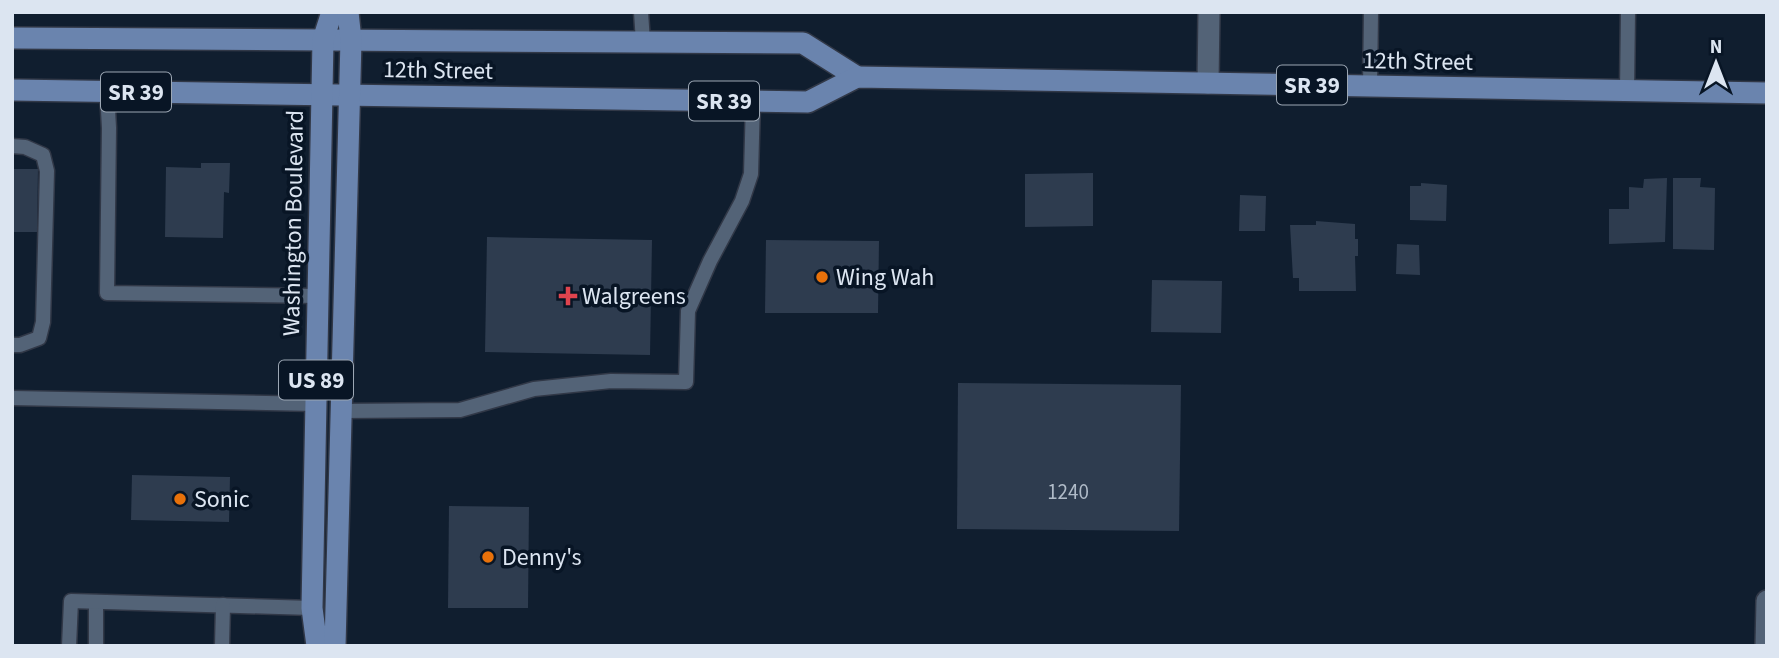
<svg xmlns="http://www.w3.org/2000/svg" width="1779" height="658" font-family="'Source Sans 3',sans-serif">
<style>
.building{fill:#2e3c4f}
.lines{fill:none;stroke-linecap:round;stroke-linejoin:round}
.service-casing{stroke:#313847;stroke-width:17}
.minor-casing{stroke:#313847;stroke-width:24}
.primary-casing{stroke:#313847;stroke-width:24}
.service{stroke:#536377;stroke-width:14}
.minor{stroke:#536377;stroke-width:21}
.primary{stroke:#6a84ae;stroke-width:21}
.food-dot{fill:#e8710a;stroke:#081525;stroke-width:2.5}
.health-dot{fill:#e0444e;stroke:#081525;stroke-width:2.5}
.labels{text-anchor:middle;stroke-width:7;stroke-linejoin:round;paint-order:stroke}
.number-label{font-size:21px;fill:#b0bbc8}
.shield{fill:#081525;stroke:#9ca7b4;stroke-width:2}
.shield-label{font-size:23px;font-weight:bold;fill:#dce5f1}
.street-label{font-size:24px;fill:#dce5f1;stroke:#081525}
.poi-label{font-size:24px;fill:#dce5f1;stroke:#081525;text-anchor:start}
</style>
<rect width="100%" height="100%" fill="#101e2f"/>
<g class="building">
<path d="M201 163H230L229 193 224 192 223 238 165 237 166 167 201 168Z"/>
<path d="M12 169H38L37 232H12Z"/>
<path d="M1093 173V226L1025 227V174Z"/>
<path d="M1667 178 1665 242 1609 244V209H1629V187L1643 188 1644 179Z"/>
<path d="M1673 178H1701L1700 187 1715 188 1714 250 1673 249Z"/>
<path d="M1421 183 1447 185 1446 221 1410 220V186H1421Z"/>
<path d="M1240 195 1266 196 1265 231H1239Z"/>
<path d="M1316 221 1355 224V239H1358V256H1355L1356 291H1299V278H1293L1290 225H1316Z"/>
<path d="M487 237 652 240 650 355 485 352Z"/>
<path d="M766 240 879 241 878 313H765Z"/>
<path d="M1397 244 1419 245 1420 275 1396 274Z"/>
<path d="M1152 280 1222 281 1221 333 1151 332Z"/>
<path d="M958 383 1181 385 1179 531 957 529Z"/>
<path d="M132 475 230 477 229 522 131 520Z"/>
<path d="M449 506 529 507 528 608H448Z"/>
</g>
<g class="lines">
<defs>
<g id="service">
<path d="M641 12 643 42"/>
<path d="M1370 86 1371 12"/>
<path d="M1627 91 1628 12"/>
<path d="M107 92 109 128 107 293 318 296"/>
<path d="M12 146 25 147 43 155 47 171 43 322 39 338 20 345H12"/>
<path d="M12 398 316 404"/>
<path d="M341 411 460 410 534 389 611 381 686 382 688 311 710 261 742 201 751 174 753 102"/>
<path d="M96 602V646"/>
<path d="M69 646 71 601 312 608"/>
<path d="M222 646 223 605"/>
</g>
<g id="minor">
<path d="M1208 83 1209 12"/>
<path d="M1766 646 1767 601"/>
</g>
<g id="primary">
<path d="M12 38 803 43 857 77"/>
<path d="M12 90 808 102 857 77 1767 93"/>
<path d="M317 646 312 608 323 40 332 12"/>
<path d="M335 646 351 40 348 12"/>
</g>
</defs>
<use href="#service" class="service-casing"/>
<use href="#minor" class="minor-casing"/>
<use href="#primary" class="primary-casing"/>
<use href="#service" class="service"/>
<use href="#minor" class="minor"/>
<use href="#primary" class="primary"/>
</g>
<g class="food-dot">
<circle cx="822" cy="277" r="7"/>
<circle cx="180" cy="499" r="7"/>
<circle cx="488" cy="557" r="7"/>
</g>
<path class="health-dot" d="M564.5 285.5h7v7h7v7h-7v7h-7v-7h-7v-7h7z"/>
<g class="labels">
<g class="number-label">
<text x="1068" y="499">1240</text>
</g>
<g class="shield">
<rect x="1277" y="65.5" width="70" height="39" rx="5"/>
<rect x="101" y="72.5" width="70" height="39" rx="5"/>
<rect x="689" y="81.5" width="70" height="39" rx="5"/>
<rect x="279" y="360.5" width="74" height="39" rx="5"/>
</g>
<g class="shield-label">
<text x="1312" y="93">SR 39</text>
<text x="136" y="100">SR 39</text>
<text x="724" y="109">SR 39</text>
<text x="316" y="388">US 89</text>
</g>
<g class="street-label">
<text transform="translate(1418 61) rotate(1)" y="8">12th Street</text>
<text transform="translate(438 70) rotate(1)" y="8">12th Street</text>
<text transform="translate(293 223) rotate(-89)" y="8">Washington Boulevard</text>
</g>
<g class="poi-label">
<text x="836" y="285">Wing Wah</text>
<text x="582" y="304">Walgreens</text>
<text x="194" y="507">Sonic</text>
<text x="502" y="565">Denny's</text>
</g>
</g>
<rect width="1779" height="658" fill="none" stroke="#dce5f1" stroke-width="28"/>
<g transform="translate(1716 63)" stroke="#081525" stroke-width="5" paint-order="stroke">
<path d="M0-5L12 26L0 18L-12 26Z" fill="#dce5f1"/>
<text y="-10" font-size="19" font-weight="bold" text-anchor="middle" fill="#dce5f1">N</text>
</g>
</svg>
